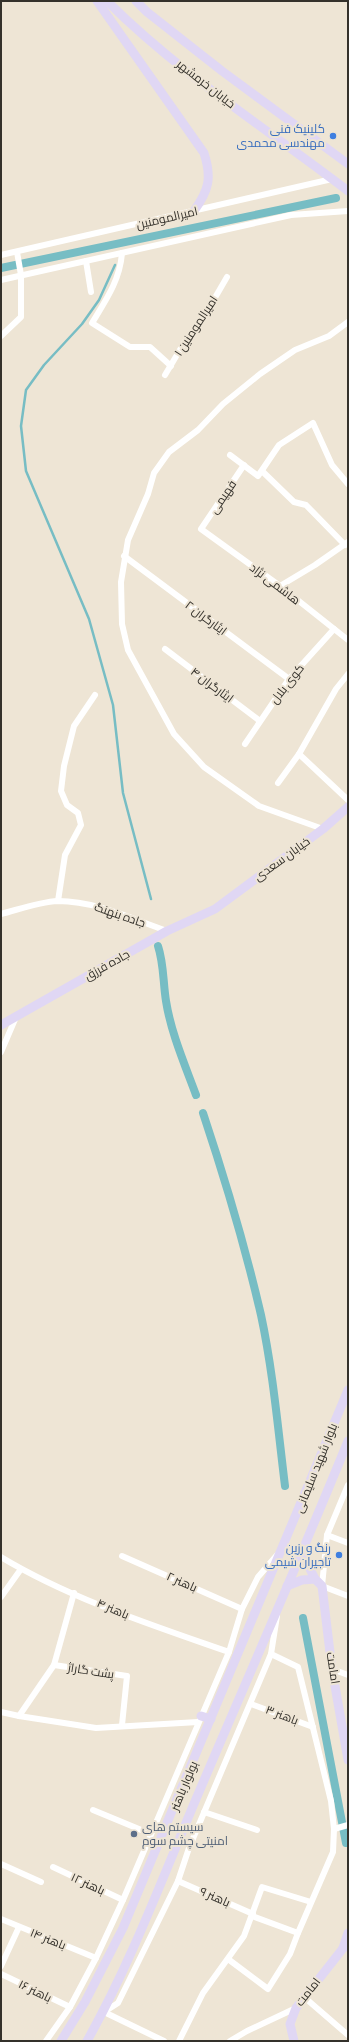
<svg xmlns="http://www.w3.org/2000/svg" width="349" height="2042" font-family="Commissioner,Cairo,sans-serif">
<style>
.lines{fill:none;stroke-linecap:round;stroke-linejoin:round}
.stream{stroke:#77bdc4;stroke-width:2.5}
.canal{stroke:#77bdc4;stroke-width:8}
.street{stroke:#fff;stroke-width:6}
.secondary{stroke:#e0d7f4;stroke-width:9}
.shop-dot{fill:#3f7fe0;stroke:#eee5d5;stroke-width:1.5}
.service-dot{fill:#5c6f8a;stroke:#eee5d5;stroke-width:1.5}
.labels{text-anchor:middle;stroke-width:4;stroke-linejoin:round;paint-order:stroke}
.street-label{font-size:12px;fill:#34312b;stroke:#eee5d5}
.shop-label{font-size:12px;fill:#366cbe;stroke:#eee5d5;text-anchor:end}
.service-label{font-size:12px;fill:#4e5e75;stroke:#eee5d5;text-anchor:start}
</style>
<rect width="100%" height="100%" fill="#eee5d5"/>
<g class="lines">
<path class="stream" d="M115 265 99 300 82 324 44 365 26 390 21 426 26 471 89 619 113 705 123 793 151 899"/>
<g class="canal">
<path d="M1 268 336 198"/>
<path d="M158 946C164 964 163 983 166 1001 171 1033 185 1065 196 1095"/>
<path d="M203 1113C225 1179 245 1246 261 1315 273 1371 278 1429 285 1486"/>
<path d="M303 1618 346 1843"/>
</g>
<g class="street">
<path d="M122 253C120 280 106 300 92 323L130 347H150L171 366"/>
<path d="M1 255 332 179"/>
<path d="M86 261 91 292"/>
<path d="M1 280 291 215 348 211"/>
<path d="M1 336 21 317V275L17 252"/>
<path d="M165 375 187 338 198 327 227 277"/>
<path d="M230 455 258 476 279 445 313 423 332 465 348 484"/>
<path d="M244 465 201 529 280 586 348 640"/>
<path d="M262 471 294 502 306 505 345 545"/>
<path d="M124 556 289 679"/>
<path d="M280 586 315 565 348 542"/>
<path d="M165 649 260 721"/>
<path d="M245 744 289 679 334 629"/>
<path d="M299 754 348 800"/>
<path d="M278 783 299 754 336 689 348 674"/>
<path d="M323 829 259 806 204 767 174 734 128 650 122 624 121 582 128 540 148 494 154 473 169 452 198 430 223 404 260 374 295 350 329 336 348 322"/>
<path d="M58 901 65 855 81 825 78 813 67 805 61 791 64 766 74 726 95 695"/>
<path d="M1 914C20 909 39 902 58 901 96 901 132 919 167 931"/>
<path d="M1 1052 16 1017"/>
<path d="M348 1485 327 1535 322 1586 348 1596"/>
<path d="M327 1535 348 1543"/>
<path d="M122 1556 242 1609"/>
<path d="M1 1557C71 1599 152 1625 229 1652"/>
<path d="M1 1597 21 1569"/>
<path d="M54 1665 127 1676 122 1725"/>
<path d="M332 1669 348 1675"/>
<path d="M251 1704 313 1727"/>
<path d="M1 1712 19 1716 96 1728 198 1722"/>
<path d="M19 1716 54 1665 74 1593"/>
<path d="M93 1810 151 1834"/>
<path d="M204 1812 257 1830"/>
<path d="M334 1829 348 1825"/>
<path d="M1 1864 41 1882"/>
<path d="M53 1867 123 1900"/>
<path d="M178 1881 253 1914"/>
<path d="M252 1916 298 1933"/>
<path d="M1 1919 96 1958"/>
<path d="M228 1959 268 1989 290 1954 298 1933 333 1852 334 1829 331 1801 298 1667 271 1654"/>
<path d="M1 1966 19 1927"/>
<path d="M1 1974 70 2007"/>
<path d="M304 1997 348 2035"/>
<path d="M104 2012 118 2003 178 1881 189 1848 271 1654 277 1616"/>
<path d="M104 2012 164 2041"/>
<path d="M46 2041 70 2007 96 1958 123 1900 229 1652 242 1609 258 1577 277 1555"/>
<path d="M179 2041 203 1993 244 1936 262 1887 311 1902"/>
<path d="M230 2041 247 2031 296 2008"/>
</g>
<g class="secondary">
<path d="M97 1 204 153C212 178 209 190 194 211"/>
<path d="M107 1C179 73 267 129 348 191"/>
<path d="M136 1 147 12 222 71 348 164"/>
<path d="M1 1025 167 931 215 909 323 829 348 807"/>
<path d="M315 1579 322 1586 332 1669 348 1760"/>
<path d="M287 1586 302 1580 315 1579 302 1553"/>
<path d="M201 1716 211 1719"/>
<path d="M343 1948 348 1933"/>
<path d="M61 2041 85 2002 123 1928 348 1390"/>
<path d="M87 2041C132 1961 163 1876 199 1792 249 1675 300 1559 348 1441"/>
<path d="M294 2041 290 2024 296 2008 348 1942"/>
</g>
</g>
<g class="shop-dot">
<circle cx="333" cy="136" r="4"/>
<circle cx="339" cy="1555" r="4"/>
</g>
<circle class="service-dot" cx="134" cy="1834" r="4"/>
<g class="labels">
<g class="street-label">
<text transform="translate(206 84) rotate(38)" y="4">خیابان خرمشهر</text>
<text transform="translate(167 218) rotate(-13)" y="4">امیرالمومنین</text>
<text transform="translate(196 326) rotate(-57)" y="4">امیرالمومنین ۱</text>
<text transform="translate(223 497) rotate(-56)" y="4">فهیمی</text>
<text transform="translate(275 584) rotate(37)" y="4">هاشمی نژاد</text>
<text transform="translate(206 618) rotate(37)" y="4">ایثارگران ۲</text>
<text transform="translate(287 684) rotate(-52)" y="4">کوی بلال</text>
<text transform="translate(212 685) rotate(37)" y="4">ایثارگران ۴</text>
<text transform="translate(282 859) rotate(-36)" y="4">خیابان سعدی</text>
<text transform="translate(120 915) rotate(19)" y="4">جاده بنهنگ</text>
<text transform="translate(107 965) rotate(-29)" y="4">جاده فرزق</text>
<text transform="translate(316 1468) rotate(-68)" y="4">بلوار شهید سلیمانی</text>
<text transform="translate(182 1582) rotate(24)" y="4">باهنر ۲</text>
<text transform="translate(113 1609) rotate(23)" y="4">باهنر ۴</text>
<text transform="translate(333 1668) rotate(81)" y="4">امامت</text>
<text transform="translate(91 1671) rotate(9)" y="4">پشت گاراژ</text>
<text transform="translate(282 1715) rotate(21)" y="4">باهنر ۳</text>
<text transform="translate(184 1786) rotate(-67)" y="4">بولوار باهنر</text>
<text transform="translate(88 1884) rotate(25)" y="4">باهنر ۱۲</text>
<text transform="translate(215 1897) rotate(24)" y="4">باهنر ۹</text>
<text transform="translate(48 1939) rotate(22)" y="4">باهنر ۱۴</text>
<text transform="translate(35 1991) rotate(26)" y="4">باهنر ۱۶</text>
<text transform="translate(308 1992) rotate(-52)" y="4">امامت</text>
</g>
<g class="shop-label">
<text x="325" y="133">کلینیک فنی<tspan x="325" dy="14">مهندسی محمدی</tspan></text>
<text x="331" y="1552">رنگ و رزین<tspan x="331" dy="14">تاجیران شیمی</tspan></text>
</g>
<g class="service-label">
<text x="142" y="1831">سیستم های<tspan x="142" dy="14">امنیتی چشم سوم</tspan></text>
</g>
</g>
<rect width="349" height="2042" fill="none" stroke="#34312b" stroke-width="4"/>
</svg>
